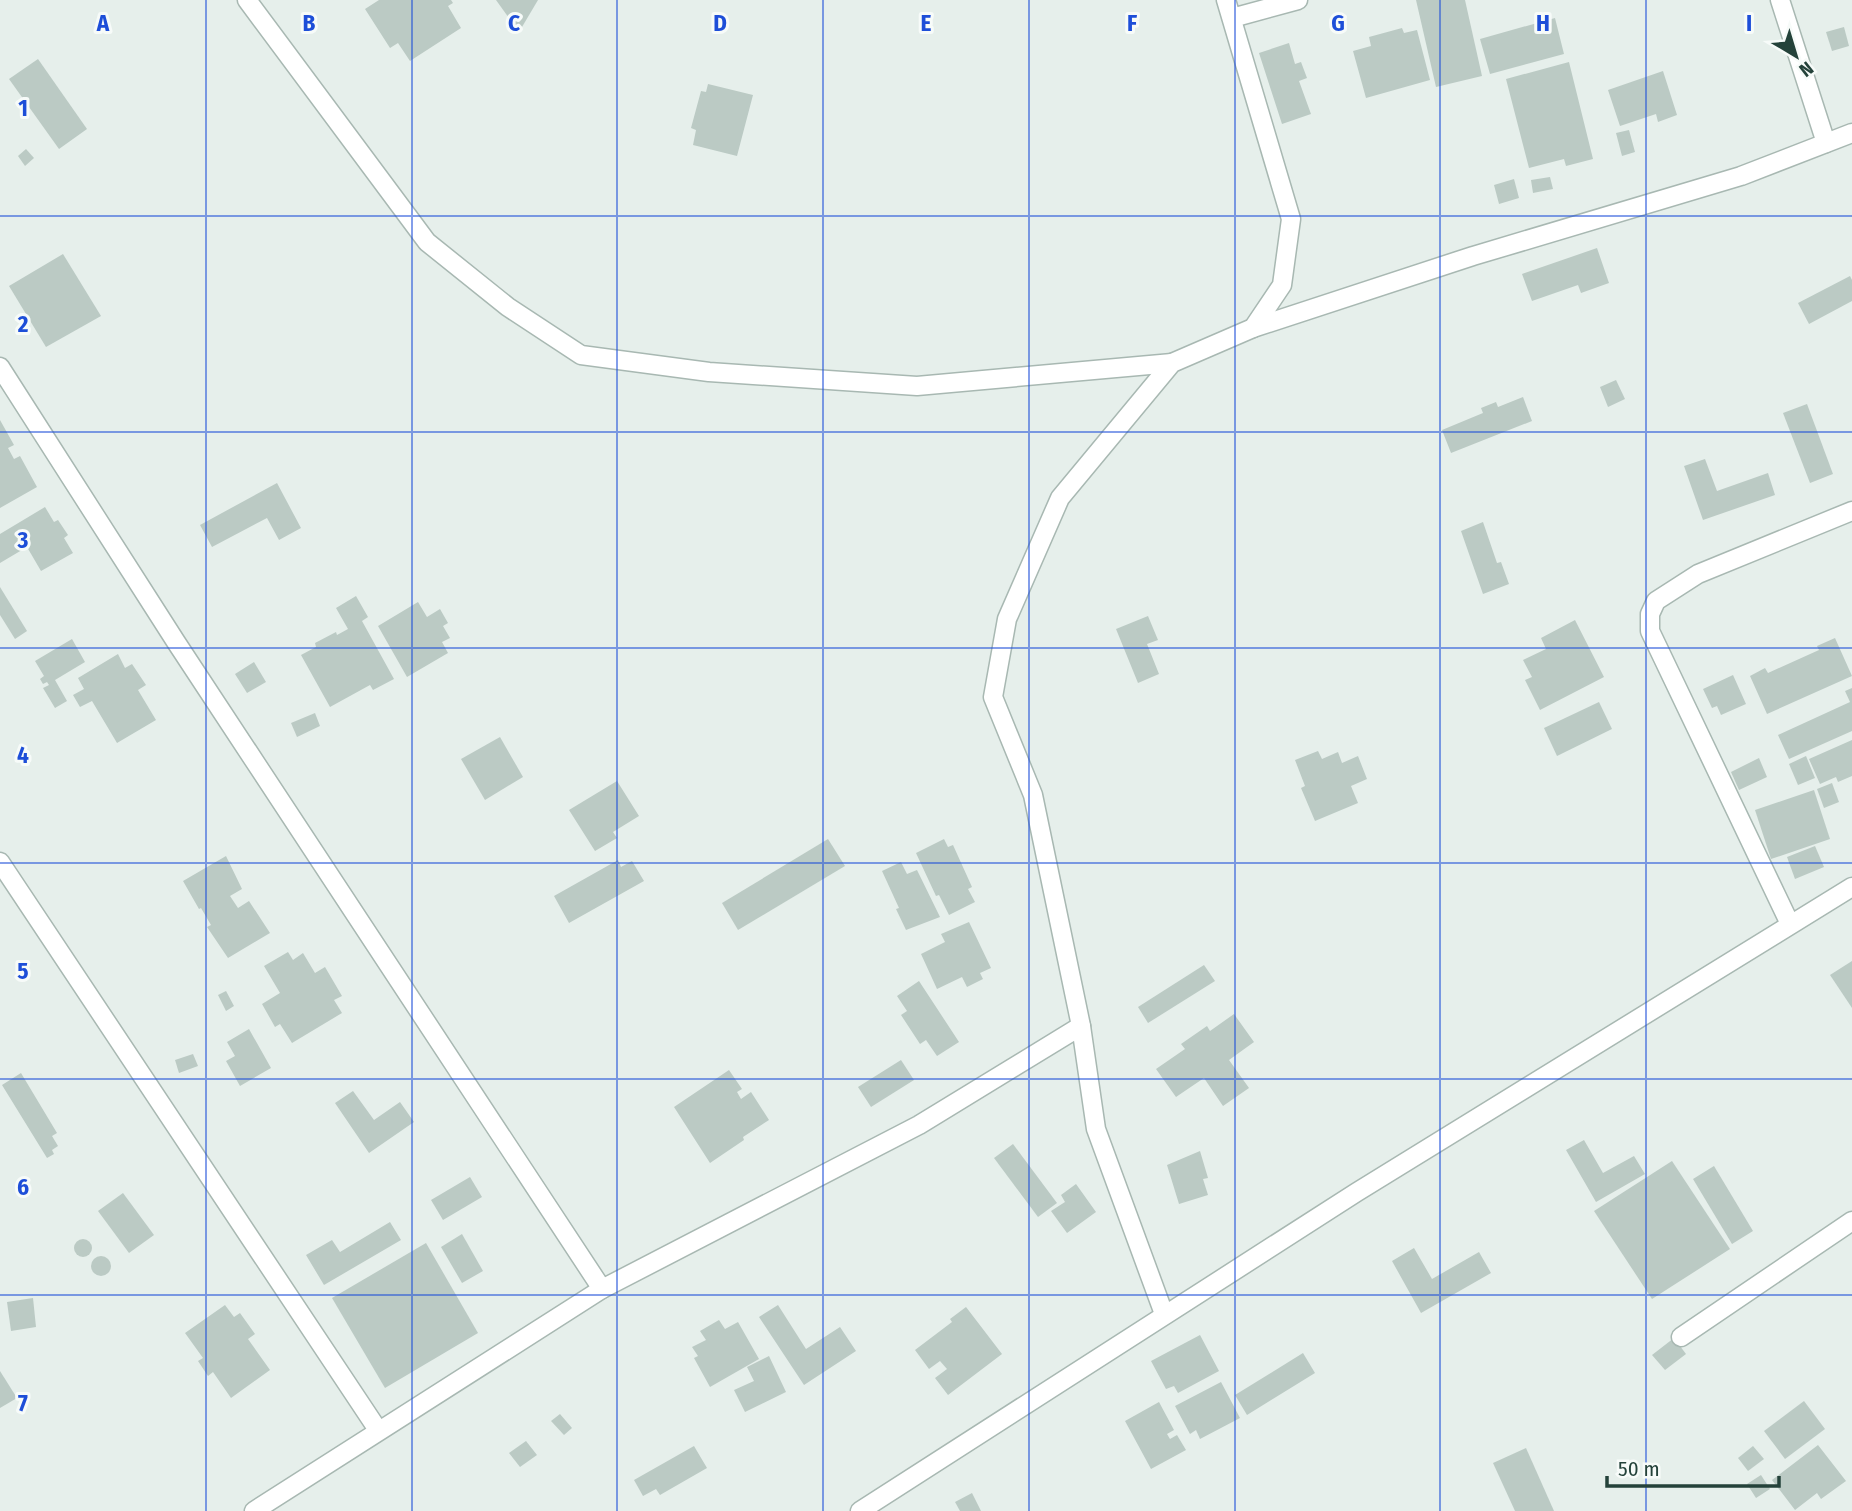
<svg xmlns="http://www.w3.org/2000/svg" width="1852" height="1511" font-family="'Fira Sans Condensed',sans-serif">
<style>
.building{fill:#bbcac4}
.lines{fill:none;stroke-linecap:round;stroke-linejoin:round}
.minor-casing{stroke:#a8b8b2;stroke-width:21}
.minor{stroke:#fff;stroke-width:18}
.grid{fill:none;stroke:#1d4ed8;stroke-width:2;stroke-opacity:0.55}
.grid-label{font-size:23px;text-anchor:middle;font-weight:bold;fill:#1d4ed8;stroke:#f7fbf9;stroke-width:6;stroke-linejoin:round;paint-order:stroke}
</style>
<rect width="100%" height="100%" fill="#e6efeb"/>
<g class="building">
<path d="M379 0H451L453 3 448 6 461 28 410 61 398 43 390 48 365 9Z"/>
<path d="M496 0H538L519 32Z"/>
<path d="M1416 0H1465L1482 76 1436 87Z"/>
<path d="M1555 18 1564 54 1490 74 1480 39Z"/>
<path d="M1844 27 1849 46 1832 51 1826 32Z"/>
<path d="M1402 28 1404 33 1417 30 1430 80 1366 98 1353 51 1371 46 1369 37Z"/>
<path d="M1289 43 1295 64 1301 62 1307 78 1299 81 1311 114 1282 124 1259 53Z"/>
<path d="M38 59 87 129 59 149 9 79Z"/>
<path d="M1569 62 1593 159 1566 166 1564 159 1529 168 1506 79Z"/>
<path d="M1663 71 1677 115 1658 122 1656 114 1620 126 1608 90Z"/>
<path d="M708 84 753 95 737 156 693 145 696 130 691 128 701 91 706 92Z"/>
<path d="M1629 130 1635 152 1622 156 1616 133Z"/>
<path d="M26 149 34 158 25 166 18 156Z"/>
<path d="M1550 177 1553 189 1533 193 1531 180Z"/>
<path d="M1514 179 1519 198 1499 204 1494 185Z"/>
<path d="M1597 248 1609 283 1581 293 1578 285 1532 301 1522 274Z"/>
<path d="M63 254 101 316 46 347 9 286Z"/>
<path d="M1850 276 1852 280V301L1809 324 1798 303Z"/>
<path d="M1616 380 1625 399 1608 407 1600 387Z"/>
<path d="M1523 397 1532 421 1451 453 1442 430 1483 413 1481 408 1496 402 1498 407Z"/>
<path d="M1807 404 1833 474 1810 483 1783 413Z"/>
<path d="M0 420 14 445 8 448 14 459 20 456 37 487 0 508Z"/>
<path d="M1705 459 1717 491 1768 473 1775 495 1703 520 1684 466Z"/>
<path d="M277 483 301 528 279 540 267 518 212 547 200 525Z"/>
<path d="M45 507 54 522 58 520 68 535 64 538 73 553 41 571 27 547 0 563V534Z"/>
<path d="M1483 522 1497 563 1501 562 1509 584 1483 594 1461 531Z"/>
<path d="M0 587 27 631 15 639 0 615Z"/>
<path d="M356 596 368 617 362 621 394 679 373 690 370 685 330 707 301 655 316 647 315 643 336 632 337 635 348 629 336 608Z"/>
<path d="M418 602 427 617 440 609 448 623 443 626 450 638 442 642 448 653 407 677 378 626Z"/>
<path d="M1148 616 1158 640 1147 644 1159 674 1138 683 1116 629Z"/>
<path d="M1575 620 1604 677 1540 710 1525 680 1532 677 1523 660 1546 649 1541 638Z"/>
<path d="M1835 638 1852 676 1767 714 1750 676 1765 668 1768 673 1819 650 1817 646Z"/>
<path d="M72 639 85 662 55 680 67 701 55 708 43 688 49 685 47 682 43 684 40 679 44 676 35 661Z"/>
<path d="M118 654 125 668 132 664 146 685 138 690 156 720 117 743 92 701 80 707 73 695 84 689 78 678Z"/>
<path d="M254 662 266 682 247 693 235 674Z"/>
<path d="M1733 675 1746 704 1721 715 1717 706 1712 708 1703 689Z"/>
<path d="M1852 688V731L1789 759 1778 735 1850 702 1845 691Z"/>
<path d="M1599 702 1612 729 1557 756 1544 728Z"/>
<path d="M315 713 320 726 297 737 291 723Z"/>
<path d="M500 737 523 777 485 800 461 759Z"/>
<path d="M1852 740V776L1838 782 1836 777 1820 784 1809 759Z"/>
<path d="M1318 751 1322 759 1338 752 1342 763 1358 756 1367 779 1351 786 1358 803 1315 821 1301 788 1305 786 1295 760Z"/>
<path d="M1806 756 1815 778 1798 785 1789 764Z"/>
<path d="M1759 758 1767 777 1739 790 1731 772Z"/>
<path d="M617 781 639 816 613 832 617 838 595 851 569 810Z"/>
<path d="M1832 783 1839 802 1824 808 1817 789Z"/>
<path d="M1814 790 1830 839 1771 859 1755 810Z"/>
<path d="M828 839 845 866 738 930 722 903Z"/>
<path d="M944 839 948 847 953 845 972 887 968 889 975 902 949 915 939 895 936 896 916 853Z"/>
<path d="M1815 846 1824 867 1795 879 1787 857Z"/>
<path d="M226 856 242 889 230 896 238 908 249 901 270 933 228 958 207 927 211 925 201 908 199 909 183 881Z"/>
<path d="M618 860 621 867 632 861 644 881 569 923 554 896Z"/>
<path d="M901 862 907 874 917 870 940 917 906 930 896 909 899 908 882 871Z"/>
<path d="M969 922 991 968 980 973 983 979 967 987 962 977 937 989 921 954 945 942 941 934Z"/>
<path d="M288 952 293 960 303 953 315 973 325 967 342 996 334 1000 342 1013 292 1043 280 1024 275 1027 262 1004 280 993 264 966Z"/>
<path d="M1852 961V1008L1830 975Z"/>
<path d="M1204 965 1215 981 1148 1023 1138 1007Z"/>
<path d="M919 981 959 1042 937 1056 926 1040 920 1044 901 1015 907 1011 897 996Z"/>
<path d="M226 991 234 1006 226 1011 218 995Z"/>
<path d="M1234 1014 1254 1042 1229 1060 1249 1088 1223 1106 1204 1078 1176 1097 1156 1069 1185 1049 1181 1044 1207 1026 1210 1031Z"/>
<path d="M249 1029 271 1068 240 1086 226 1061 235 1056 227 1042Z"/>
<path d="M193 1054 198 1066 179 1073 175 1060Z"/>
<path d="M901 1060 914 1080 871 1107 858 1087Z"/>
<path d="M729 1070 742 1089 737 1092 741 1099 751 1092 769 1120 743 1137 744 1140 710 1163 674 1107Z"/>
<path d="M21 1073 57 1133 52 1136 58 1146 52 1150 54 1154 47 1158 2 1085Z"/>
<path d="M353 1091 374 1120 400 1102 414 1122 369 1153 335 1103Z"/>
<path d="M1584 1140 1603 1173 1634 1156 1645 1174 1596 1202 1566 1150Z"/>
<path d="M1013 1144 1057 1203 1038 1217 994 1158Z"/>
<path d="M1200 1151 1208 1178 1203 1179 1208 1195 1179 1204 1167 1165Z"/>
<path d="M1672 1161 1730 1249 1652 1299 1594 1211Z"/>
<path d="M1714 1166 1753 1231 1732 1244 1693 1179Z"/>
<path d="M470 1177 482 1197 443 1220 431 1200Z"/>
<path d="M1076 1184 1096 1212 1067 1233 1051 1211 1065 1202 1061 1195Z"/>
<path d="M123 1193 154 1235 129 1253 98 1211Z"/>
<path d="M390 1222 401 1240 324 1285 306 1255 332 1240 340 1252Z"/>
<path d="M462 1234 483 1271 462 1283 441 1247Z"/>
<circle cx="83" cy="1248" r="9"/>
<path d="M426 1243 478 1333 385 1388 332 1298Z"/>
<path d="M1414 1248 1432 1279 1479 1252 1491 1273 1421 1313 1392 1261Z"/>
<circle cx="101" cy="1266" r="10"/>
<path d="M33 1298 36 1327 11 1331 7 1302Z"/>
<path d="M225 1305 234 1317 240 1313 255 1334 248 1339 270 1370 231 1398 213 1372 208 1376 198 1361 203 1358 185 1333Z"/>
<path d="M778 1305 806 1349 840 1327 856 1351 804 1385 759 1317Z"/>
<path d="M966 1307 1002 1354 948 1395 935 1378 947 1369 940 1361 929 1369 915 1350 952 1322 950 1319Z"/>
<path d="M719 1320 725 1329 738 1322 759 1359 710 1387 694 1358 698 1356 692 1347 706 1340 700 1331Z"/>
<path d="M1200 1335 1219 1371 1178 1393 1174 1386 1166 1389 1151 1361Z"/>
<path d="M1674 1338 1686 1354 1665 1370 1652 1355Z"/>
<path d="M1303 1353 1315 1373 1247 1415 1235 1395Z"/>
<path d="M769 1356 786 1392 745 1412 734 1390 754 1381 747 1367Z"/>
<path d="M0 1371 17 1398 0 1408Z"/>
<path d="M1221 1382 1240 1418 1200 1439 1196 1430 1190 1434 1175 1406Z"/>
<path d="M1804 1401 1825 1429 1785 1459 1764 1431Z"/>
<path d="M1159 1402 1174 1430 1167 1434 1170 1439 1177 1435 1186 1450 1151 1469 1125 1421Z"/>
<path d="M560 1414 572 1428 564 1435 551 1421Z"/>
<path d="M526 1441 537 1455 520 1467 509 1453Z"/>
<path d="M1818 1445 1846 1481 1821 1499 1817 1493 1795 1510 1772 1480Z"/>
<path d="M694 1446 707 1468 660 1495 656 1489 643 1496 634 1480Z"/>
<path d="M1753 1446 1764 1459 1748 1471 1738 1458Z"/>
<path d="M1526 1448 1554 1511H1515L1493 1463Z"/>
<path d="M1761 1475 1770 1489 1756 1498 1747 1484Z"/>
<path d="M972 1493 981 1511H960L955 1502Z"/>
</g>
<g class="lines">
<defs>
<g id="minor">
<path d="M247 0 427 242 508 307 581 355 709 372 917 386 1172 363"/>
<path d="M1780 0 1826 143"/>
<path d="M1232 18 1298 0"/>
<path d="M1253 328 1473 256 1741 176 1852 133"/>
<path d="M0 367 176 642 602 1289"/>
<path d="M0 862 378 1430"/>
<path d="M1790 924 1650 631V614L1656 601 1698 574 1852 511"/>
<path d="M1081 1026 1096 1129 1164 1314"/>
<path d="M1681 1337 1852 1221"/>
<path d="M254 1511 602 1289 919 1125 1081 1026 1033 795 993 697 1007 619 1060 498 1172 363 1253 328 1282 285 1291 219 1226 0"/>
<path d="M860 1511 1357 1192 1852 887"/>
</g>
</defs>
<use href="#minor" class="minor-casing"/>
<use href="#minor" class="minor"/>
</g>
<path class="grid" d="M206 0V1511M412 0V1511M617 0V1511M823 0V1511M1029 0V1511M1235 0V1511M1440 0V1511M1646 0V1511M0 216H1852M0 432H1852M0 648H1852M0 863H1852M0 1079H1852M0 1295H1852"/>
<g class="grid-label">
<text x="103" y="31">A</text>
<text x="309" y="31">B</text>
<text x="514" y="31">C</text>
<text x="720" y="31">D</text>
<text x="926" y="31">E</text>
<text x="1132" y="31">F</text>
<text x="1338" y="31">G</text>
<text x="1543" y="31">H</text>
<text x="1749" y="31">I</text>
<text x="23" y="116">1</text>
<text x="23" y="332">2</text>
<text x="23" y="548">3</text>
<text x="23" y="763">4</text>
<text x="23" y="979">5</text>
<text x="23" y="1195">6</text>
<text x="23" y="1411">7</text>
</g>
<g transform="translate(1796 56) rotate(142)" stroke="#f7fbf9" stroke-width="5" paint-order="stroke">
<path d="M0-5L12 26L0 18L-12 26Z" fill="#24423a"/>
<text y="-10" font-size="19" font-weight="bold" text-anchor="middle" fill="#24423a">N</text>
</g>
<path d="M1607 1476v10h172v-10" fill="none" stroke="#24423a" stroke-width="3.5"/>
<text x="1618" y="1476" font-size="21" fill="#24423a" stroke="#f7fbf9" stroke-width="5" paint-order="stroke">50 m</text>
</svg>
